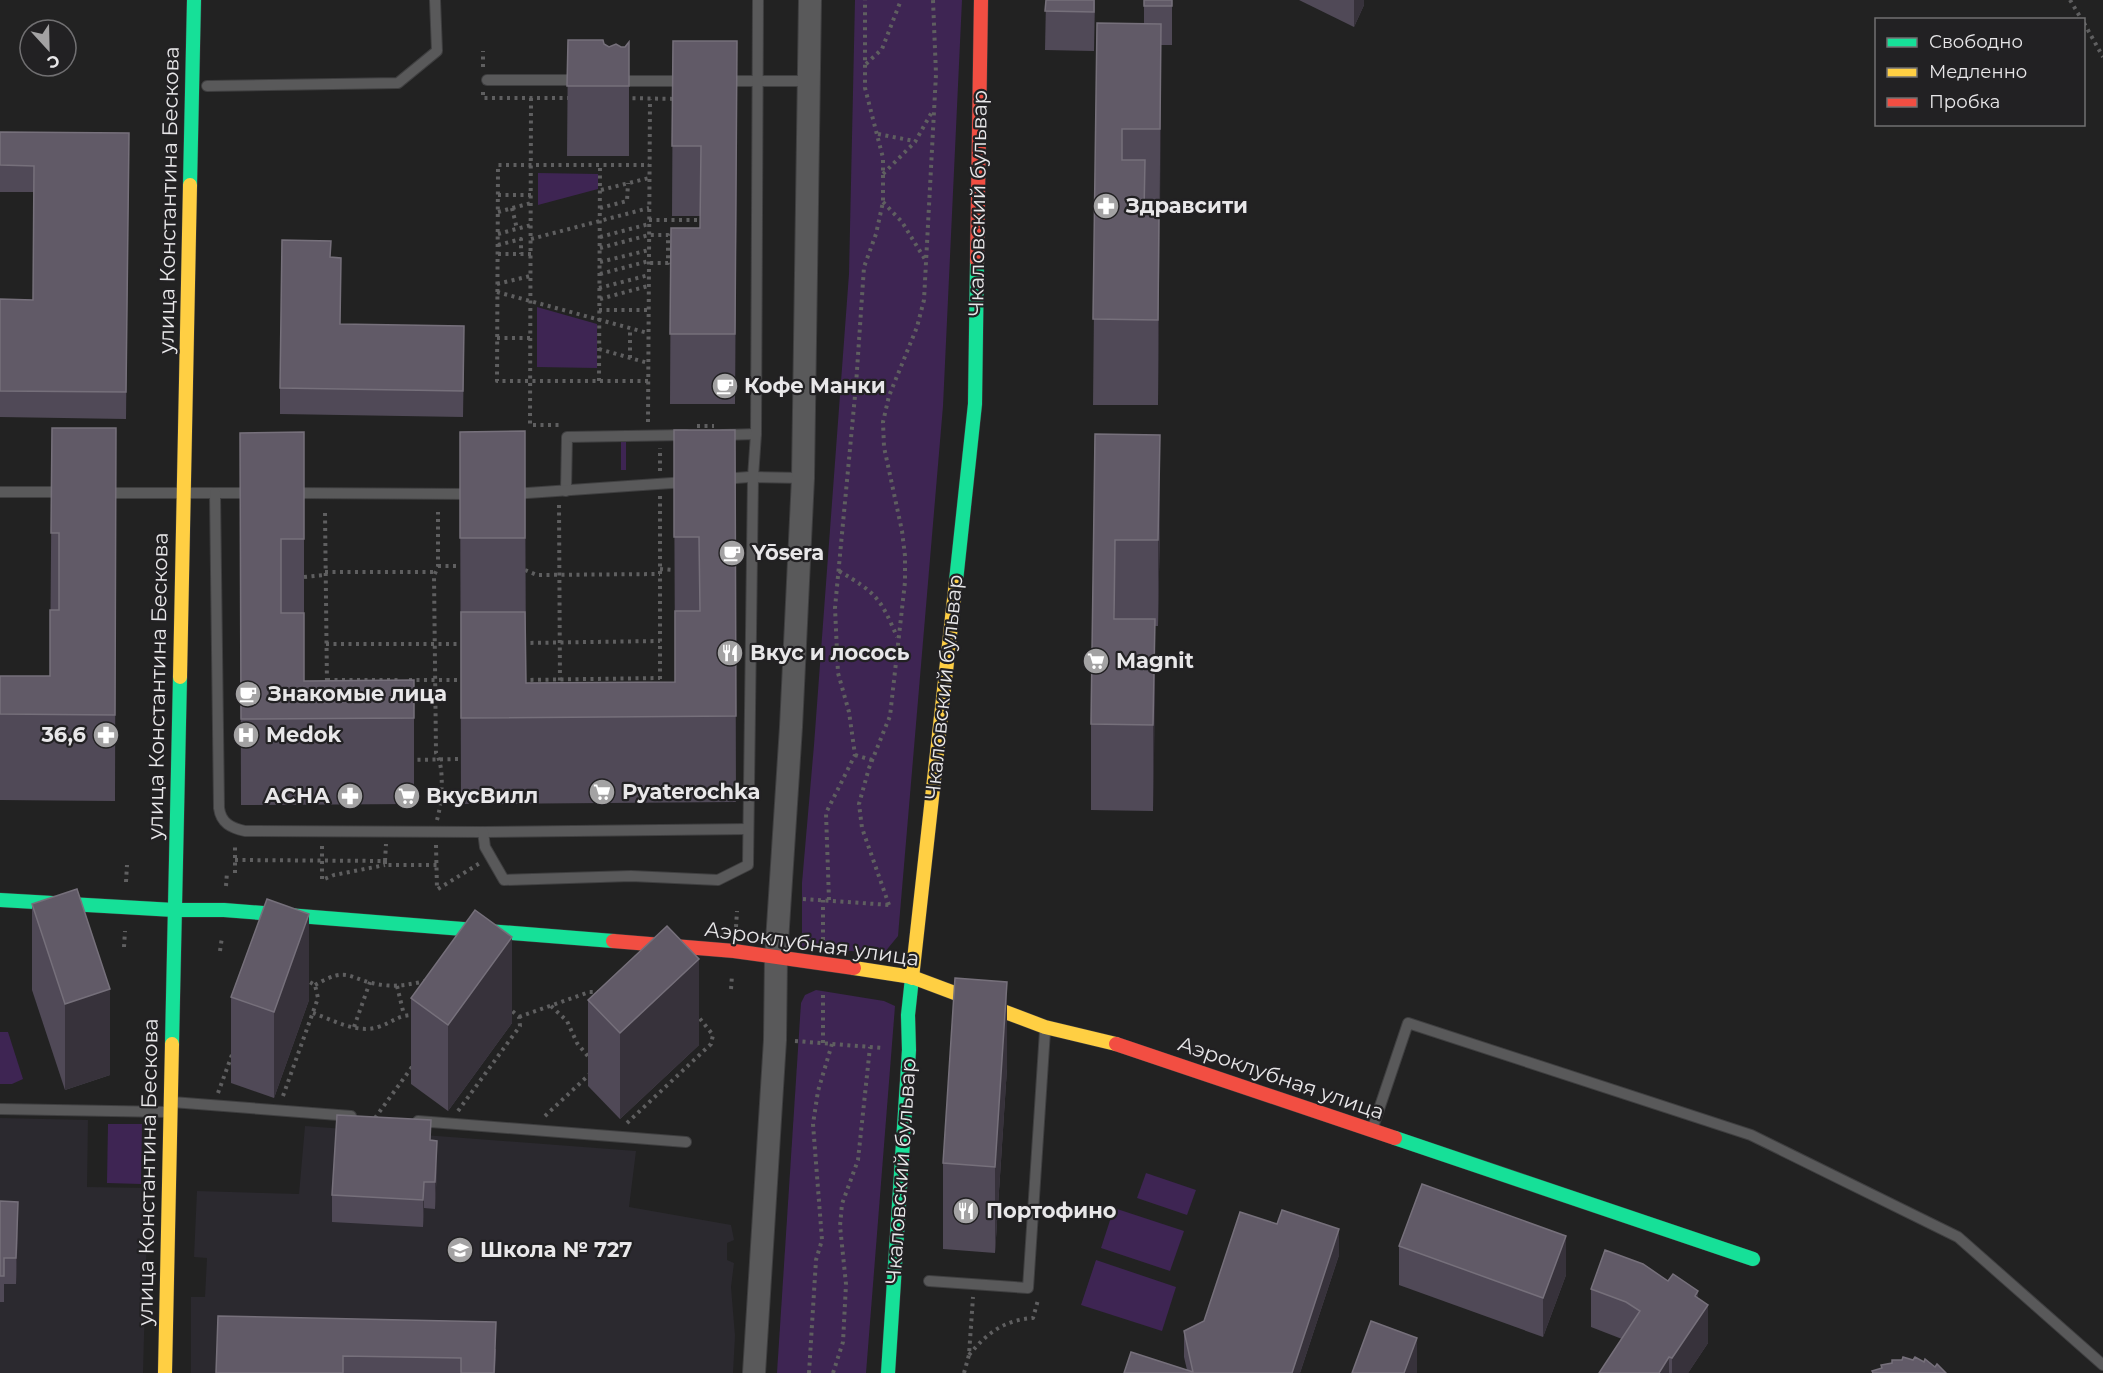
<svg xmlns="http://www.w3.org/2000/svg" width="2103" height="1373" font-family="Montserrat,sans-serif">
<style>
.built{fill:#2b292f}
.green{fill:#3e2553}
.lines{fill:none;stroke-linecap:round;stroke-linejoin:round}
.lane-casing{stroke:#3f3f40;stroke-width:12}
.street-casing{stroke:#3f3f40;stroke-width:24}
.fast-casing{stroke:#3f3f40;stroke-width:15}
.slow-casing{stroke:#3f3f40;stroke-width:15}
.jam-casing{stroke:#3f3f40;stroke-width:15}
.path{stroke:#5f5f60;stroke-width:4;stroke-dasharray:3 4.5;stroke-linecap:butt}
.lane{stroke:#59595a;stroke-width:10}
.street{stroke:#59595a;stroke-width:22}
.fast{stroke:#16e098;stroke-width:14}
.slow{stroke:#ffcf43;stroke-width:14}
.jam{stroke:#f24e42;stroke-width:14}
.wall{fill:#504957}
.shaded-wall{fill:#37323b}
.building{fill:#615a67;stroke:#76707b;stroke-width:1.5}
.labels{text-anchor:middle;stroke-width:4.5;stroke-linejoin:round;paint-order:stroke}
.street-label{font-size:21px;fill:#e8e7e9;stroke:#222123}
.poi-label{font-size:21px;font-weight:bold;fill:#e8e7e9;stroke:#222123;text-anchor:start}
</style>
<rect width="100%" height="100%" fill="#222"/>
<g class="built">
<path d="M0 1118 88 1120 87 1187 148 1188 143 1373H0Z"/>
<path d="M305 1126 636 1151 629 1207 731 1225 734 1240 727 1243V1260L734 1263 731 1287 735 1336 733 1373H191V1297H205L207 1258 194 1257 197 1191 299 1194Z"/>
</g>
<g class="green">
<path d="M855 0H962L943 406 898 936 884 953 802 948V883L814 745 849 274Z"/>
<path d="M538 173 598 174V189L538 205Z"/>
<path d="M537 307 597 324V368L537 367Z"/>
<rect x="621" y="440" width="5" height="30"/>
<path d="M816 990 884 1001 895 1006 866 1373H777L801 1003 805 995Z"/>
<path d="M0 1032H8L23 1079 12 1084H0Z"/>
<path d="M108 1124H142L141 1184 107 1183Z"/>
<path d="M1146 1173 1196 1190 1187 1215 1137 1198Z"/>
<path d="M1114 1208 1184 1231 1170 1271 1101 1248Z"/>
<path d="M1096 1260 1176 1287 1162 1331 1081 1305Z"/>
</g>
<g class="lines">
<defs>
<g id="lane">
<path d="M487 80H581"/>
<path d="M617 81H686"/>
<path d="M722 81H809"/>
<path d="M207 86 398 83 437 51 435 0"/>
<path d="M723 435 756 434"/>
<path d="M723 479 749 477 803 478"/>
<path d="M566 491 567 437 686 435"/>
<path d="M0 492H66"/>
<path d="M102 493H252"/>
<path d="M215 493 219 808C221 823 231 828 245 831L483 832 748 829"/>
<path d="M291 493 474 494"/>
<path d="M513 494 686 482"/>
<path d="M483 832 485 847 504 880 631 876 718 880 748 865 753 477 756 434 758 0"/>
<path d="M172 1102 351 1116"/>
<path d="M0 1109 168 1112"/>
<path d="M418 1121 686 1142"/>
<path d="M1373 1127 1408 1023 1751 1135 1958 1237 2103 1365"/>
<path d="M929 1281 1028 1288 1045 1031"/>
</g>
<path id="street" d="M754 1373 775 1040 776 957 791 727 803 478 810 0"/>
<g id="fast">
<path d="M190 185 194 0"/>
<path d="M956 581 975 404 977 261"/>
<path d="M0 900 174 910H224L613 941"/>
<path d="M172 1044 180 677"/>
<path d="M1395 1138 1753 1259"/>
<path d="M888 1373 909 1050 908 1015 912 978"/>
</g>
<g id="slow">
<path d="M180 677 190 185"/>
<path d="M854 968 912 977 1045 1027 1116 1044"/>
<path d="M912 978 956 581"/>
<path d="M165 1373 172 1044"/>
</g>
<g id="jam">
<path d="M977 261 981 0"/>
<path d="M613 941 734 951 854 968"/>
<path d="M1116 1044 1395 1138"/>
</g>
</defs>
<use href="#lane" class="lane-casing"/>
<use href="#street" class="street-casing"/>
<use href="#fast" class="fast-casing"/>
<use href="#slow" class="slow-casing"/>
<use href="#jam" class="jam-casing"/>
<g class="path">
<path d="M2070 0 2082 20"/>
<path d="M2084 23 2103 57"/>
<path d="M866 64 882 49 901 0"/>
<path d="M483 67V51"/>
<path d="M483 92V98H572"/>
<path d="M531 98 530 425H559"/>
<path d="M625 98 677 99"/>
<path d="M878 134 914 141"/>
<path d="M883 174 915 142 933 110"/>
<path d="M601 190 649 178"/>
<path d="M498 195H531"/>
<path d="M883 202 902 222 926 261"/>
<path d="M512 208 517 229"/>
<path d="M600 208 627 201 628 183"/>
<path d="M498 212 531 203"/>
<path d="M649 220H704"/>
<path d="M498 234 531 225"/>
<path d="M600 237 649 224"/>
<path d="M531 239 649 208"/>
<path d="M498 245 521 239V254"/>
<path d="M600 248 649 235H668V263H649"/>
<path d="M498 254H531"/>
<path d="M600 262 649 250"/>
<path d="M600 274 649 261"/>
<path d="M497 284 530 276"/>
<path d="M599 288 649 275"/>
<path d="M497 292 648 333"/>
<path d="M600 299 648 286"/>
<path d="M599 310H648"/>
<path d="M497 338H530"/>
<path d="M599 349 648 363"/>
<path d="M630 358V329"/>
<path d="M599 381 600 165"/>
<path d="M648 381H497L498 165H649"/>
<path d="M648 422 650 99"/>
<path d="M697 426H714"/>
<path d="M660 471V448"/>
<path d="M660 496V687"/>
<path d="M559 505 560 687"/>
<path d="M325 513 327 685"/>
<path d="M438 566H460"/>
<path d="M660 569 674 570"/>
<path d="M525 570 537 575 660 574"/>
<path d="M839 571C876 593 880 597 897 637"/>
<path d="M325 572H436"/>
<path d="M304 577 325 575"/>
<path d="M523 643 660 641"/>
<path d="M326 644H465"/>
<path d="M327 680H399"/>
<path d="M409 680H465"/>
<path d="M523 680 660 678"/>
<path d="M855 755 872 760"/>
<path d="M410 760 461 759"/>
<path d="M437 820C442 803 445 767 436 753L434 576 438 566V512"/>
<path d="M436 845 437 889"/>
<path d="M322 846V880L334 875 385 865"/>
<path d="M235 860 385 861V865H437"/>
<path d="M385 861 386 844"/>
<path d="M235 873V843"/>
<path d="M126 882 127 865"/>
<path d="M226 886 227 872"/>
<path d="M438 889 480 863"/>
<path d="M803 899 890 905"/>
<path d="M829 900 826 813 855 755 849 712 838 673 835 608 856 385 864 267 876 234 883 202V158L865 88V0"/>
<path d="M889 905 862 828 859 804 869 768 890 716 905 582V556L902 531 884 447 883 422 889 396 917 327 924 300 936 74 933 0"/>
<path d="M736 927 737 911"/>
<path d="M823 940V900"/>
<path d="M124 947 125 931"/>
<path d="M220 951 222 937"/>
<path d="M315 985C351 964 348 981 383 985 398 987 411 984 426 981"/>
<path d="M397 986 404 1015"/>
<path d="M731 989 732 975"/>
<path d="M551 1006 567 1021 577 1043 591 1060"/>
<path d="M313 1013C333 1020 357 1034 378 1027 392 1023 397 1015 414 1015"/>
<path d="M519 1017 589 992H601"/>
<path d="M354 1027 370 982"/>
<path d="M795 1041 883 1048"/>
<path d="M823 1043V991"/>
<path d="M218 1093 233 1052"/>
<path d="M283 1096 318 998 315 985 306 980"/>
<path d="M458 1111 520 1026 519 1017 509 1008"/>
<path d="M545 1116 592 1072"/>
<path d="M375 1118 412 1067"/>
<path d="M627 1123 711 1044 713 1035 697 1015"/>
<path d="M969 1355C987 1333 1004 1320 1033 1318L1038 1300"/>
<path d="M809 1373 816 1260 822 1240 813 1124 818 1091 832 1044"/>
<path d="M833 1373 843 1342 846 1284 840 1226 842 1204 858 1160 870 1047"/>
<path d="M964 1373 969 1355 973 1297"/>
</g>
<use href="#lane" class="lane"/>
<use href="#street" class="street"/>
<use href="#fast" class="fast"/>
<use href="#slow" class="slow"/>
<use href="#jam" class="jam"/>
</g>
<g class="wall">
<path d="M1046 0H1095L1094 51 1045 50Z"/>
<path d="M1144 0H1172V45H1161L1158 405H1093L1097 23 1144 24Z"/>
<path d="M1299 0H1364V5L1354 27Z"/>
<path d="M568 40 604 44 609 47H625L629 42V156H567Z"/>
<path d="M673 41 737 111 735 404H670L671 228H700L701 216H672Z"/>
<path d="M0 132 129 133 126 419 0 417V299L33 300 34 192H0Z"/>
<path d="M331 257 340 324 464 353 463 417 280 414V388Z"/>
<path d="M52 428H116L115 801 0 800V676H50Z"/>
<path d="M674 430H735L736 802 461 804 460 432 525 431 526 683 675 682Z"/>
<path d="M304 432V681L414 680V804L241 805 240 433Z"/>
<path d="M1095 434 1160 521 1158 626H1155L1153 811 1091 810V724Z"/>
<path d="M32 904 110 1075 65 1090 32 990Z"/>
<path d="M231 997 309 1000 274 1098 231 1083Z"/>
<path d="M411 998 512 1023 448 1111 411 1084Z"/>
<path d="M588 1000 699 1045 620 1119 588 1086Z"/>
<path d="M1007 1068 995 1253 943 1249V1163Z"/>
<path d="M431 1141 437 1167 435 1209 424 1208 423 1227 332 1222V1195Z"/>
<path d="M0 1201 18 1228 16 1284H4V1302H0Z"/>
<path d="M1399 1246 1566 1275 1543 1337 1399 1285Z"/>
<path d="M1339 1255 1300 1373H1124L1187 1370 1184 1357V1331Z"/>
<path d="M1668 1281 1698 1298 1708 1343 1688 1373H1599L1622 1339 1591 1327V1289Z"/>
<path d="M218 1316 496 1349 495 1373H216Z"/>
</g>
<g class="shaded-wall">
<path d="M1354 0H1364V5L1354 27Z"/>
<path d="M1161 24V110L1160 215V129Z"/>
<path d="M737 111 735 404V334Z"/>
<path d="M1159 212V298L1158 405V320Z"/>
<path d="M116 428V514L115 801Z"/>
<path d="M1160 435V521L1158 626V540Z"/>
<path d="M1115 540V626L1114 619Z"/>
<path d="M1155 619V705L1153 811V725Z"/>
<path d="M309 914V1000L274 1098V1012Z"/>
<path d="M512 937V1023L448 1111V1025Z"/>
<path d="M699 959V1045L620 1119V1033Z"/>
<path d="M1007 982V1068L995 1253V1167Z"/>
<path d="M110 989V1075L65 1090V1004Z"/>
<path d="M437 1141V1167L435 1209V1182Z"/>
<path d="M424 1182V1208L423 1227V1200Z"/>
<path d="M18 1202V1228L16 1284V1258Z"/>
<path d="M1339 1229V1255L1300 1373H1292Z"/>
<path d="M1566 1236V1275L1543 1337V1298Z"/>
<path d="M1698 1291V1319L1708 1305V1343L1688 1373H1672V1358L1695 1296Z"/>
<path d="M1417 1338V1373H1404Z"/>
<path d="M1669 1357V1373H1659Z"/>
</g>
<g class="building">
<path d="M1046 0H1094V12L1045 11Z"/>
<rect x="1144" y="0" width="28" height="6"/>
<path d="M1097 23 1161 24 1160 129H1122V160H1145L1144 212H1159L1158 320 1093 319Z"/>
<path d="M568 40H603L604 44 609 47 616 44 621 47H625L629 42V86H567Z"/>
<path d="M673 41H737L735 334H670L671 228H700L701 146H672Z"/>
<path d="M0 132 129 133 126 392 0 391V299L33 300 34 166 0 165Z"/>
<path d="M282 240 331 241 330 257 341 258 340 324 464 326 463 391 280 388Z"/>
<path d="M52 428H116L115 715 0 714V676H50V610H59V533H51Z"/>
<path d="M674 430H735L736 716 461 718V612H525L526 683 675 682V611H700L699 537H674Z"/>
<path d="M525 431V538H460V432Z"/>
<path d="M304 432V539H281V613H304V681L414 680V718L241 719 240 433Z"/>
<path d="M1095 434 1160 435 1158 540H1115L1114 619H1155L1153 725 1091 724Z"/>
<path d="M77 889 110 989 65 1004 32 904Z"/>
<path d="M267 899 309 914 274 1012 231 997Z"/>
<path d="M475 910 512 937 448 1025 411 998Z"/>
<path d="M667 926 699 959 620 1033 588 1000Z"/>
<path d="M955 978 1007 982 995 1167 943 1163Z"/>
<path d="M337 1115 431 1120 430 1140 437 1141 435 1182H424L423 1200 332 1195Z"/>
<path d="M1422 1184 1566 1236 1543 1298 1399 1246Z"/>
<path d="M0 1201 18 1202 16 1258H4V1276H0Z"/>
<path d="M1282 1210 1339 1229 1292 1373H1124L1131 1352 1193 1372 1184 1331 1204 1321 1240 1212 1277 1224Z"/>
<path d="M1605 1250 1643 1264 1668 1281 1673 1274 1698 1291 1695 1296 1708 1305 1672 1358 1669 1357 1659 1373H1599L1640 1311 1626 1302 1591 1289Z"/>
<path d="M218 1316 496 1322 494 1373H461V1358L343 1356V1373H216Z"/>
<path d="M1371 1321 1417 1338 1404 1373H1352Z"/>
<path d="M1903 1357 1913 1360 1915 1357 1924 1362 1925 1359 1935 1367 1937 1364 1946 1373H1873L1872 1371 1882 1368 1881 1365 1892 1363V1360H1902Z"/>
</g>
<defs>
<symbol id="pharmacy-disc" viewBox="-11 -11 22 22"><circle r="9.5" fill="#a3a2a3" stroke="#222123"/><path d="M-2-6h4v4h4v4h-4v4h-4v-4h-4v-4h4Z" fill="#fff"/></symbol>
<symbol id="cafe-disc" viewBox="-11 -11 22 22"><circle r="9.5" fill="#a3a2a3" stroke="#222123"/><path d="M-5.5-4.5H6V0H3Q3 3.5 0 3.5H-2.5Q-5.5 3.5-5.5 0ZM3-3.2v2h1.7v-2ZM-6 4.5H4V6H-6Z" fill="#fff"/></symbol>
<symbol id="restaurant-disc" viewBox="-11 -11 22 22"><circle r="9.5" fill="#a3a2a3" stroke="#222123"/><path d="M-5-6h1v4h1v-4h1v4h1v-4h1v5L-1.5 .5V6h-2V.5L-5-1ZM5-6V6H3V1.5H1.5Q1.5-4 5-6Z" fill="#fff"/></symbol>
<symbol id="supermarket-disc" viewBox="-11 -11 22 22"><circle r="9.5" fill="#a3a2a3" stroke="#222123"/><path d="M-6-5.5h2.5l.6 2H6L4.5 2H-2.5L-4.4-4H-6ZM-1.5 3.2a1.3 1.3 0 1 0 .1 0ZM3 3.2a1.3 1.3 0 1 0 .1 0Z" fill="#fff"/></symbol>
<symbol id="hospital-disc" viewBox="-11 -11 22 22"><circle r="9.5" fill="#a3a2a3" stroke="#222123"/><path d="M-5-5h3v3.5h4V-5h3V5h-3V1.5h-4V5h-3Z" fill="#fff"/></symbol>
<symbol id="school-disc" viewBox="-11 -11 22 22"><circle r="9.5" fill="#a3a2a3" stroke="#222123"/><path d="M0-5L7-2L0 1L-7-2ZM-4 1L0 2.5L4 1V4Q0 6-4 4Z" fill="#fff"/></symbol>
</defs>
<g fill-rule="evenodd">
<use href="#pharmacy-disc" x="1091" y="191" width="30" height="30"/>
<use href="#cafe-disc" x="710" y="371" width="30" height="30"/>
<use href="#cafe-disc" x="717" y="538" width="30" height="30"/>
<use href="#restaurant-disc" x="715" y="638" width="30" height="30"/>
<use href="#supermarket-disc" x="1081" y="646" width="30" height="30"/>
<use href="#cafe-disc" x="233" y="679" width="30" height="30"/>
<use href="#pharmacy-disc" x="91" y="720" width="30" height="30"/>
<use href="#hospital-disc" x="231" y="720" width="30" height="30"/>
<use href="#supermarket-disc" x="587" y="777" width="30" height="30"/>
<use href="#pharmacy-disc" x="335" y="781" width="30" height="30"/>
<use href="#supermarket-disc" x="392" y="781" width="30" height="30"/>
<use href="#restaurant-disc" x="951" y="1196" width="30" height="30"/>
<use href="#school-disc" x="445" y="1235" width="30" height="30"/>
</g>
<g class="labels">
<g class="street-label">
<text transform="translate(169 200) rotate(-89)" y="7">улица Константина Бескова</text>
<text transform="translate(978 203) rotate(-89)" y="7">Чкаловский бульвар</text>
<text transform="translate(158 686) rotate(-89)" y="7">улица Константина Бескова</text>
<text transform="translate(944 687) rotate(-84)" y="7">Чкаловский бульвар</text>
<text transform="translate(812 944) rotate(8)" y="7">Аэроклубная улица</text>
<text transform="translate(1281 1078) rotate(19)" y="7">Аэроклубная улица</text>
<text transform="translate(901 1171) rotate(-86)" y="7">Чкаловский бульвар</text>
<text transform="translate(148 1172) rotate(-89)" y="7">улица Константина Бескова</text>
</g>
<g class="poi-label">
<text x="1126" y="213">Здравсити</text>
<text x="744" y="393">Кофе Манки</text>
<text x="752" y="560">Yōsera</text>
<text x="750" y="660">Вкус и лосось</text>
<text x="1116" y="668">Magnit</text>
<text x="268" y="701">Знакомые лица</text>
<text x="86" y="742" text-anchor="end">36,6</text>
<text x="266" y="742">Medok</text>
<text x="622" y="799">Pyaterochka</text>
<text x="330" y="803" text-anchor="end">АСНА</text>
<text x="426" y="803">ВкусВилл</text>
<text x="986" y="1218">Портофино</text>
<text x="480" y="1257">Школа № 727</text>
</g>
</g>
<rect x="1875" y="18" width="210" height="108" fill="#222123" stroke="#717072" stroke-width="1.5"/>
<rect x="1887" y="38" width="30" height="9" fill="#16e098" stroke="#717072" stroke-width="1.5"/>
<text x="1929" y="48" font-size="18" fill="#e8e7e9">Свободно</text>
<rect x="1887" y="68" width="30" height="9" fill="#ffcf43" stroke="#717072" stroke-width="1.5"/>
<text x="1929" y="78" font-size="18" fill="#e8e7e9">Медленно</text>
<rect x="1887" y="98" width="30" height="9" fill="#f24e42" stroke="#717072" stroke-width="1.5"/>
<text x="1929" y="108" font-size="18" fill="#e8e7e9">Пробка</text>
<g transform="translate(48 48) rotate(158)"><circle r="28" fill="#222123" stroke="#717072" stroke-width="1.5"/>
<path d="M0-4.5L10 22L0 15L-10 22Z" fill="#a3a2a3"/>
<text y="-9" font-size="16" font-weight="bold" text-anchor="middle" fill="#e8e7e9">С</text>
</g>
</svg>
